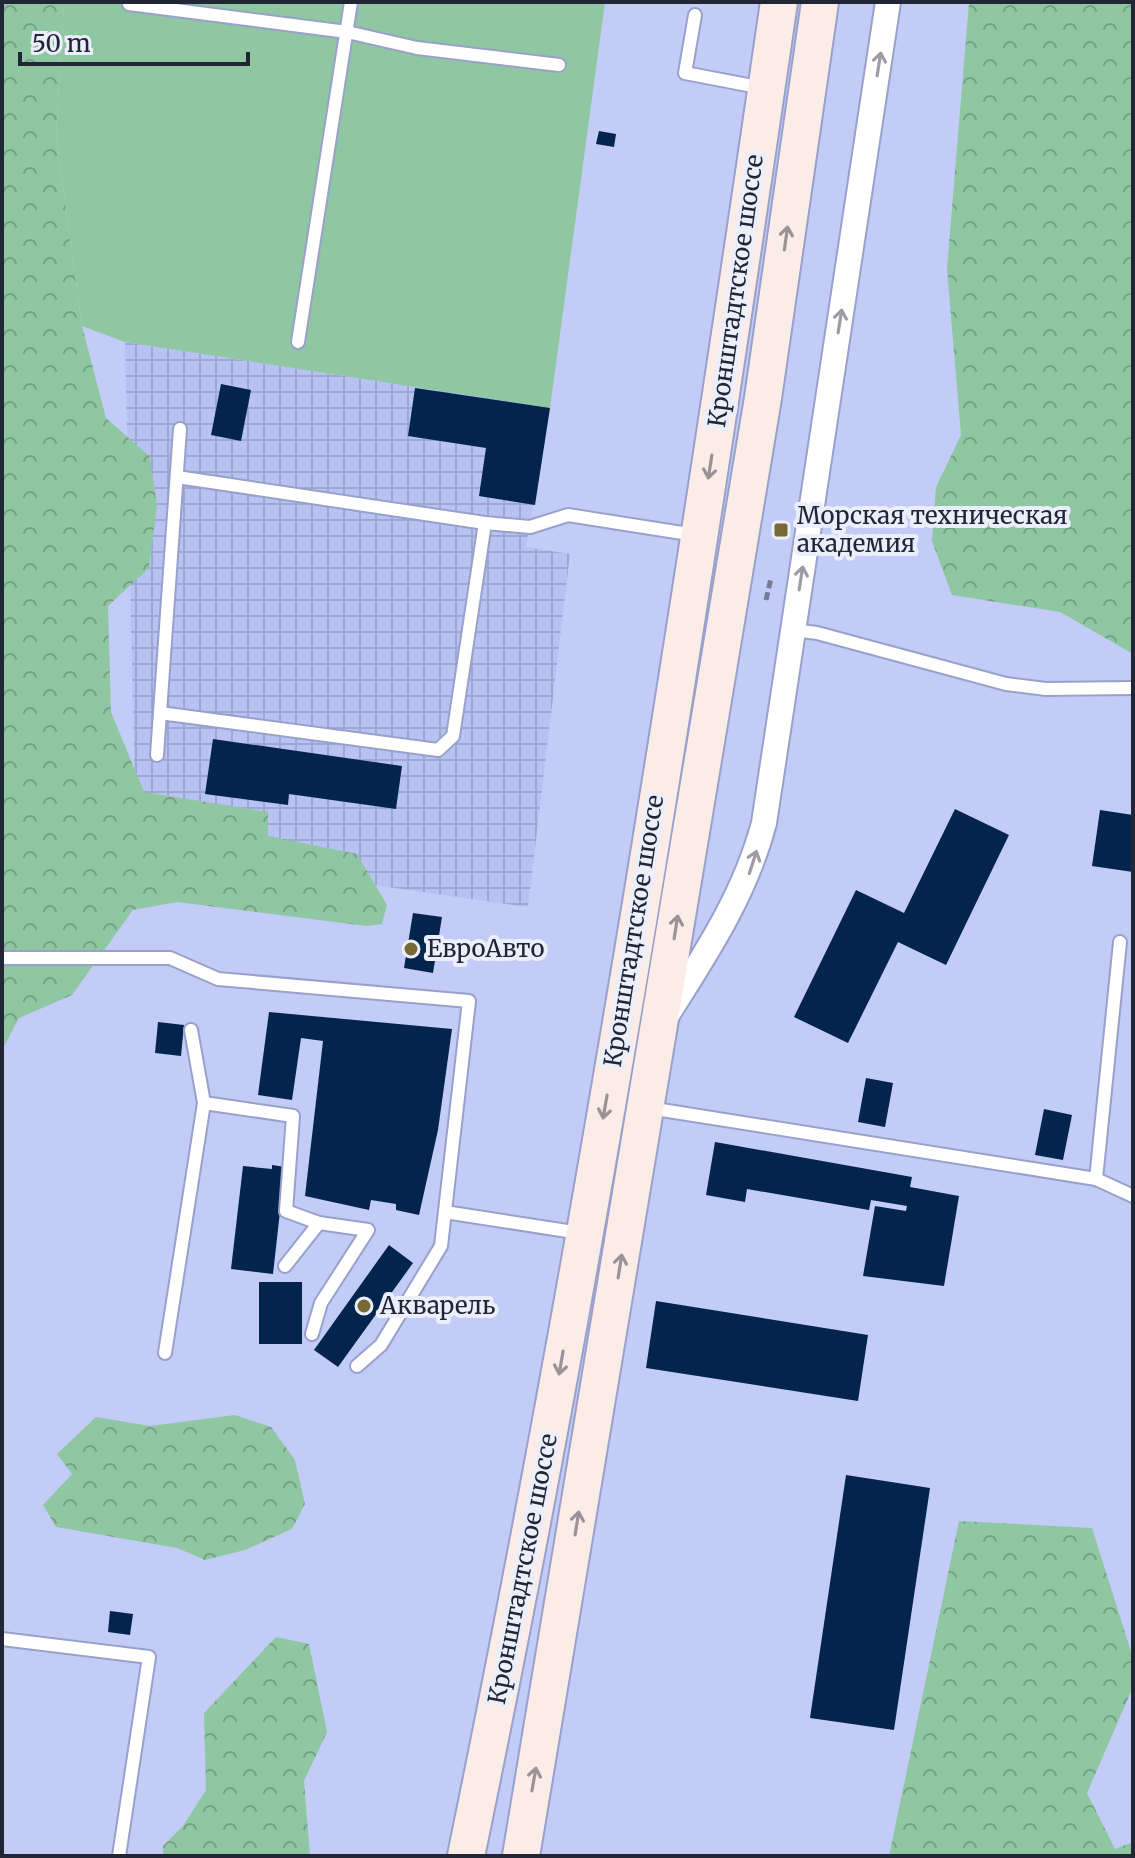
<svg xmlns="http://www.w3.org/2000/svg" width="1135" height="1858" font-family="Merriweather,serif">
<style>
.industrial{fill:url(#industrial-grid)}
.forest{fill:url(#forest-crowns)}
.garden{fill:#90c7a3}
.building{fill:#03254d}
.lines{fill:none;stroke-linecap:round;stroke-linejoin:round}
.lane-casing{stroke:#99a1ca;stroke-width:16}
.street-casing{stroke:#99a1ca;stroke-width:28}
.secondary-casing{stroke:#99a1ca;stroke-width:40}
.path{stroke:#747a98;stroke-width:5;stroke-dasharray:8 4;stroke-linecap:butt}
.lane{stroke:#fff;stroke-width:12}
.street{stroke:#fff;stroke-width:24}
.secondary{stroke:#fcece7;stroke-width:36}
.oneway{stroke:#9c9da4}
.oneway2{stroke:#9a9297}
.poi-dot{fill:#766936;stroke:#ebeefb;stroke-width:3}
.labels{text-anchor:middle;stroke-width:8;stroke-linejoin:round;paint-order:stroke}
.street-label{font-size:24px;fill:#222535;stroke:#ebeefb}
.poi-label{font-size:24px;fill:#222535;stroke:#ebeefb;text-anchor:start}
</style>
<defs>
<pattern id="industrial-grid" width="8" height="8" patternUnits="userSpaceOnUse" patternTransform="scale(2)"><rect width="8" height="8" fill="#b8c2f3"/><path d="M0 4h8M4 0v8" fill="none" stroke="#9ea7d1"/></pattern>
<pattern id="forest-crowns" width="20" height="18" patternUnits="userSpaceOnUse" patternTransform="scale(2)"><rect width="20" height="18" fill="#90c7a3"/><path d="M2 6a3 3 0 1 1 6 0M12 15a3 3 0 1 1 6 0" fill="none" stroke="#75a186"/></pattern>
</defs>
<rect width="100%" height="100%" fill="#c2ccf6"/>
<path class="industrial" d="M125 342 550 408 526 547 570 554 528 907 136 851Z"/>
<g class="forest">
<path d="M2 2H64L56 135 82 326 106 418 150 457 157 506 149 568 108 606 111 712 144 792 268 812V836L357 854 387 905 382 924 366 926 177 902 133 910 72 995 19 1018 2 1050Z"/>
<path d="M969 2H1133V654L1060 612 952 595 932 541 936 487 961 435 947 269Z"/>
<path d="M235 1415 271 1427 295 1460 305 1504 292 1529 245 1550 205 1560 177 1548 56 1527 43 1505 72 1474 57 1454 96 1417 150 1426Z"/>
<path d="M959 1521 1092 1528 1133 1658V1687L1087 1793 1115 1849 1133 1842V1856H889Z"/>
<path d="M276 1637 309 1644 327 1732 304 1781 310 1856H163V1846L183 1826 206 1790 204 1713Z"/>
</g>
<path class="garden" d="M64 2H605L550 408 125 342 82 326 56 135Z"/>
<g class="building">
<path d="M599 131 616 134 614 147 596 144Z"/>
<path d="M221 384 251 390 241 441 211 435Z"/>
<path d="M415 388 550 408 535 505 479 496 486 448 408 436Z"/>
<path d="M213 739 402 766 396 809 289 794 288 805 205 794Z"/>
<path d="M955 809 1009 835 946 965 898 942 848 1043 794 1017 856 890 904 913Z"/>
<path d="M1100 810 1133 815V872L1092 866Z"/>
<path d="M413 913 442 917 433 973 404 968Z"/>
<path d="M269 1012 452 1029 438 1130 419 1215 396 1210V1204L371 1200 369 1210 305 1196 323 1041 301 1038 292 1100 258 1095Z"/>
<path d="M158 1022 184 1025 181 1056 155 1053Z"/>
<path d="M866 1078 893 1083 885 1127 858 1122Z"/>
<path d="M1044 1109 1072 1115 1063 1160 1035 1155Z"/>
<path d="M715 1142 912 1177 910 1187 959 1196 944 1286 863 1276 875 1206 906 1211 907 1206 871 1200 869 1210 747 1189 745 1202 706 1195Z"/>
<path d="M272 1165 285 1167 273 1274 231 1269 243 1166 272 1169Z"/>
<path d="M389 1245 413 1263 338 1367 314 1350Z"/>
<rect x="259" y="1282" width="43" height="62"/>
<path d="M656 1301 868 1335 858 1401 646 1368Z"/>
<path d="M846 1475 930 1488 894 1730 810 1718Z"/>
<path d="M110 1611 133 1614 130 1635 108 1632Z"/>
</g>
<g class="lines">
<defs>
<g id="lane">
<path d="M129 4 347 32 417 48 559 65"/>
<path d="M695 15 685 73 763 88"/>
<path d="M298 342 351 2"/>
<path d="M177 477 485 523 530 527 568 515 695 535"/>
<path d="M793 630 817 633 1006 684 1046 689 1133 688"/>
<path d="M160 713 438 750 453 736 485 523"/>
<path d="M157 755 180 429"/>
<path d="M2 958H170L218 979 469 1001 441 1246 381 1345 357 1366"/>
<path d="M204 1103 293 1116 286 1211 319 1223 285 1266"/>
<path d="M649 1108 1096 1179 1120 942"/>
<path d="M1096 1179 1133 1196"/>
<path d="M445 1212 580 1233"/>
<path d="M312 1334 321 1303 368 1230 319 1223"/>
<path d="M165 1353 204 1103 191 1030"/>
<path d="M2 1639 149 1657 119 1856"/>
</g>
<path id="street" d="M665 1018C705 955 745 895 764 823L888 2"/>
<g id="secondary">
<path d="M466 1856C593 1242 689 622 779 2"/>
<path d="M521 1856 763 398 820 2"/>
</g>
</defs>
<use href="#lane" class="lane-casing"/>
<use href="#street" class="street-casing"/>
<use href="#secondary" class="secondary-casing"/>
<path class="path" d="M766 600 771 578"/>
<use href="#lane" class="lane"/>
<use href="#street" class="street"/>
<use href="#secondary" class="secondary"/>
</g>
<defs><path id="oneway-shaft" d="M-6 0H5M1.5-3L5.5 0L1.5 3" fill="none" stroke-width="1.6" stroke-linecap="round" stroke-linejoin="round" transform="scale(2)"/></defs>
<g class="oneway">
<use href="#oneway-shaft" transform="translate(879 64) rotate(-81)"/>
<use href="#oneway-shaft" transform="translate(840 321) rotate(-81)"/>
<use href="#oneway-shaft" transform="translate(801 578) rotate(-81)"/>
<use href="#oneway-shaft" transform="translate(753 862) rotate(-72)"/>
</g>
<g class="oneway2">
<use href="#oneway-shaft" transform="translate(786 238) rotate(-82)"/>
<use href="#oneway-shaft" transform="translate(710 467) rotate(99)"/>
<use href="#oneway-shaft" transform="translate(676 927) rotate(-81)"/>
<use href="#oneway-shaft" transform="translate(605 1107) rotate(100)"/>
<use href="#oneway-shaft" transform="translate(620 1266) rotate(-81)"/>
<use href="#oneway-shaft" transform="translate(561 1363) rotate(100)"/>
<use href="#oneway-shaft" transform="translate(577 1523) rotate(-81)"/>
<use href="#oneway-shaft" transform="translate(534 1779) rotate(-80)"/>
</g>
<g class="poi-dot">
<rect x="773" y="522" width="16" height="16" rx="4"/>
<circle cx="411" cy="949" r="8"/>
<circle cx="364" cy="1306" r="8"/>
</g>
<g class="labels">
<g class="street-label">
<text transform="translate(736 291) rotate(-82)" y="8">Кронштадтское шоссе</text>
<text transform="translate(634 931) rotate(-81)" y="8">Кронштадтское шоссе</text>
<text transform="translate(523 1569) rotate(-79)" y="8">Кронштадтское шоссе</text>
</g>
<g class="poi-label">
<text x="797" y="524">Морская техническая<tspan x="797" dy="28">академия</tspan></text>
<text x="427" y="957">ЕвроАвто</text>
<text x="380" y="1314">Акварель</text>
</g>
</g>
<rect width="1135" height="1858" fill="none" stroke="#222535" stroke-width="8"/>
<path d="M20 52v12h228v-12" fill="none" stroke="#222535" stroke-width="4"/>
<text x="32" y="52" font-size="24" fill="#222535" stroke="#ebeefb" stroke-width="6" paint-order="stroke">50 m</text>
</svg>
